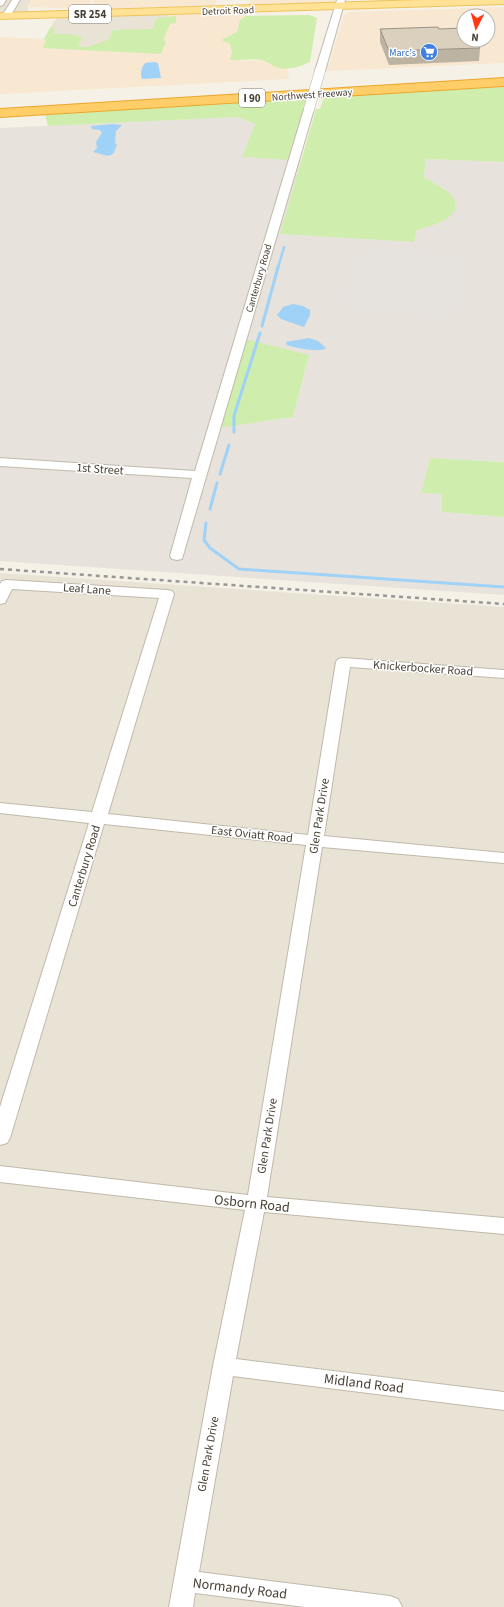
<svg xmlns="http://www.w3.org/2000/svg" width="504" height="1607" font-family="'Source Sans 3',sans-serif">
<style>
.residential{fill:#e9e3d5}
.commercial{fill:#f8e8d1;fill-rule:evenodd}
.industrial{fill:#e7e2dc;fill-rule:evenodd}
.green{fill:#cfedad}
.parking{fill:#e6e3df}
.water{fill:#9fd2f6}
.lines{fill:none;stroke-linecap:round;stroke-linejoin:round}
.stream-far1{stroke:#9fd2f6;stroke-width:2.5}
.stream{stroke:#9fd2f6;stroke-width:3}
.minor-casing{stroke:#c1b9a9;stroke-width:2}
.major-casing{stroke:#eec45c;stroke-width:2}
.highway-casing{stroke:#eba62c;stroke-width:2}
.minor{fill:#fff;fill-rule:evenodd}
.major{fill:#ffe296;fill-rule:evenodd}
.highway{fill:#ffce68;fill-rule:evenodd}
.rail{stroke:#979797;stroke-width:2.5;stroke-dasharray:4 4;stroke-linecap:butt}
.minor-bridge-casing{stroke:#c1b9a9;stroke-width:11;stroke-linecap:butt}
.minor-bridge{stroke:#fff;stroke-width:10}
.wall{fill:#bcb3a3}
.building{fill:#dbd0be;stroke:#999285}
.labels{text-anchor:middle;stroke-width:3;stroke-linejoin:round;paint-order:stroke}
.far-street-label{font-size:10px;fill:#494135;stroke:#fff}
.far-shop-label{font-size:10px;fill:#366cbe;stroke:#fff;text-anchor:end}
.shield{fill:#fff;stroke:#807a72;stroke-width:1}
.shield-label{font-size:11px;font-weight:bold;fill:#494135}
.street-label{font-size:12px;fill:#494135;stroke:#fff}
.near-street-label{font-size:14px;fill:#494135;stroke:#fff}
</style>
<rect width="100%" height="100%" fill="#f5f1e7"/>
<g class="residential">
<path d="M0 0H31L28 7 29 15 0 16Z"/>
<path d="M130 15H168L148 53 43 48 46 40 44 39 54 21 59 17Z"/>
<path d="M0 573 504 607V1607H0Z"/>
</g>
<g class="commercial">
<path d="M31 0H92L89 6 85 9 28 7Z"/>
<path d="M94 0H217L215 5 90 10Z"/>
<path d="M250 0H341L340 7 246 10Z"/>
<path d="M504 7V63L327 71 344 15 349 12ZM464 16H488V40H464Z"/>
<path d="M245 13 246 16 240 20 237 32 221 40 230 44 232 53 240 61 261 60 269 62 276 67 287 68 289 79 0 94V37L47 39 43 48 148 53 168 15Z"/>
</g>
<path class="industrial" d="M237 117 255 124 242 157 301 160 281 234 414 242 417 230 427 227 456 206 453 197 443 188 424 177 426 159 504 162V462L430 458 421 493 442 494V512L504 517V595L0 561V128ZM309 356 293 417 219 428Z"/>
<g class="green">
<path d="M309 15 317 18 310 62C300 67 286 71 276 67 271 65 267 61 261 60 251 58 240 61 230 60L232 53 230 44 221 40 237 32 240 20 246 16Z"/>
<path d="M176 16V23L170 24 163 40 166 41 161 54 43 48 46 40 44 39 50 28H55L53 33 56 34C65 34 74 33 82 38L78 45 80 47H87L108 40 113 30 152 29 157 18Z"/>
<path d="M504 87V162L426 159 424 177C433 183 447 189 453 197 466 218 430 226 417 230L414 242 280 234 316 109H320L324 97Z"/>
<path d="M309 98 292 160 242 157 255 124 237 117 48 126 45 115Z"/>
<path d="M245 339 309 355 293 417 219 428Z"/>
<path d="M430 458 504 462V517L442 512V494L421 493Z"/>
</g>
<path class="parking" d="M367 251 453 257V261L462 262 457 305H449L450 306 449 315 351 308 352 305H349L351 301 354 299 348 298 357 256H366Z"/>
<g class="water">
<path d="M154 62 158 63 161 78 142 79C140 73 141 68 145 63Z"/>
<path d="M112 124 122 125 116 131 115 143 117 145 113 154 108 156 93 152 97 148 96 142 102 133 100 130 92 129 91 126Z"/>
<path d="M293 304 303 306 310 310V315L304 327 281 319 277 315 283 307Z"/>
<path d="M309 338 318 341 326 348C320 353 295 348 287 345L286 342Z"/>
</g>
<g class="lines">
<path class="stream-far1" d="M278 268 284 247"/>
<g class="stream">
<path d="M262 326 278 267"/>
<path d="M234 432V416L260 333"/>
<path d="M220 474 229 445"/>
<path d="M210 509 217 483"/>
<path d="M206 523 204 540 210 548 239 569 504 587"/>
</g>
<defs>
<g id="minor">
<path d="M0 0H6L3 5 0 6Z"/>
<path d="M12 0H20L9 18H3L2 16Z"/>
<path d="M337 0H345L325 71 320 74 317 73 315 71Z"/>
<path d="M309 106 314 109 182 559 177 560 172 559 170 556 192 478 0 466V458L195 471 304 109Z"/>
<path d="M7 580 167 590 172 591 174 594 108 814 308 835 336 662 338 659 343 658 504 670V678L350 667 324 836 504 853V863L322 847 267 1197 504 1218V1234L264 1212 236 1359 504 1392V1410L233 1376 199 1572 390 1596 398 1599 402 1607H305L195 1593 193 1607H169L213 1366 245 1210 0 1182V1166L248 1195 306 845 104 824 10 1138 7 1143 0 1145V1107L89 823 0 813V803L92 812 159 598 12 589 5 603 0 604V584L2 581Z"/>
</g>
<path id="major" d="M422 0H504V4L0 19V13Z"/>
<path id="highway" d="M504 78V86L0 117V109Z"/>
</defs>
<use href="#minor" class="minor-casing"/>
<use href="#major" class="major-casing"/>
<use href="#highway" class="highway-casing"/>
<use href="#minor" class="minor"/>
<use href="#major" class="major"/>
<use href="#highway" class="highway"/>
<path class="rail" d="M0 569 504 604"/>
<defs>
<path id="minor-bridge" d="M309 109 320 71"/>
</defs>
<use href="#minor-bridge" class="minor-bridge-casing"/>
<use href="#minor-bridge" class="minor-bridge"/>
</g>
<path class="wall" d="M380 29H439L480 48 479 61 389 65 380 42Z"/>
<path class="building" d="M438 27 439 29 464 28V40H476L480 48 389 51 380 29Z"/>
<defs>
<symbol id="supermarket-disc" viewBox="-11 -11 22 22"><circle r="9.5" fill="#3f7fe0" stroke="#fff"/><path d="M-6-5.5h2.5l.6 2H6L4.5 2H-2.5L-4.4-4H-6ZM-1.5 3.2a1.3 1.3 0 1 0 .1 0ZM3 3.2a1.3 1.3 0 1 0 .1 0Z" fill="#fff"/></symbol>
</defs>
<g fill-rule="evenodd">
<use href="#supermarket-disc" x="419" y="42" width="20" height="20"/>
</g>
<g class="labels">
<g class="far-street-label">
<text transform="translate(228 10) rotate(-2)" y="4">Detroit Road</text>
<text transform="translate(312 94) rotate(-4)" y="4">Northwest Freeway</text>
<text transform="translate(258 278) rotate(-74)" y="4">Canterbury Road</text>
</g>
<g class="far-shop-label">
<text x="416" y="56">Marc's</text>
</g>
<g class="shield">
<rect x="69" y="5" width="42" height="18" rx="3"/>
<rect x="239" y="89" width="26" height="18" rx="3"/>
</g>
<g class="shield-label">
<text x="90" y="18">SR 254</text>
<text x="252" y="102">I 90</text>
</g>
<g class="street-label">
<text transform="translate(100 469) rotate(4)" y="4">1st Street</text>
<text transform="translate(87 589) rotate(4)" y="4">Leaf Lane</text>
<text transform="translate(423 668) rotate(4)" y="4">Knickerbocker Road</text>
<text transform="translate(319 816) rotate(-81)" y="4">Glen Park Drive</text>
<text transform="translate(252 834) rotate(6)" y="4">East Oviatt Road</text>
<text transform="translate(84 866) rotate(-73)" y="4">Canterbury Road</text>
<text transform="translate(267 1136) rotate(-81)" y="4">Glen Park Drive</text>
<text transform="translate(208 1454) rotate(-80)" y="4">Glen Park Drive</text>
</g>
<g class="near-street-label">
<text transform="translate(252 1203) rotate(6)" y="5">Osborn Road</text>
<text transform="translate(364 1383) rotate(7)" y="5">Midland Road</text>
<text transform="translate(240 1588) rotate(7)" y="5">Normandy Road</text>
</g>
</g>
<g transform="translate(476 28) rotate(186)"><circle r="19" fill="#ffffff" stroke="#b6b3ae"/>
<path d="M0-3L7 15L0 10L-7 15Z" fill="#ff3a14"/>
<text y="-6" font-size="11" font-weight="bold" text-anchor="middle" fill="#494135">N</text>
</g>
</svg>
